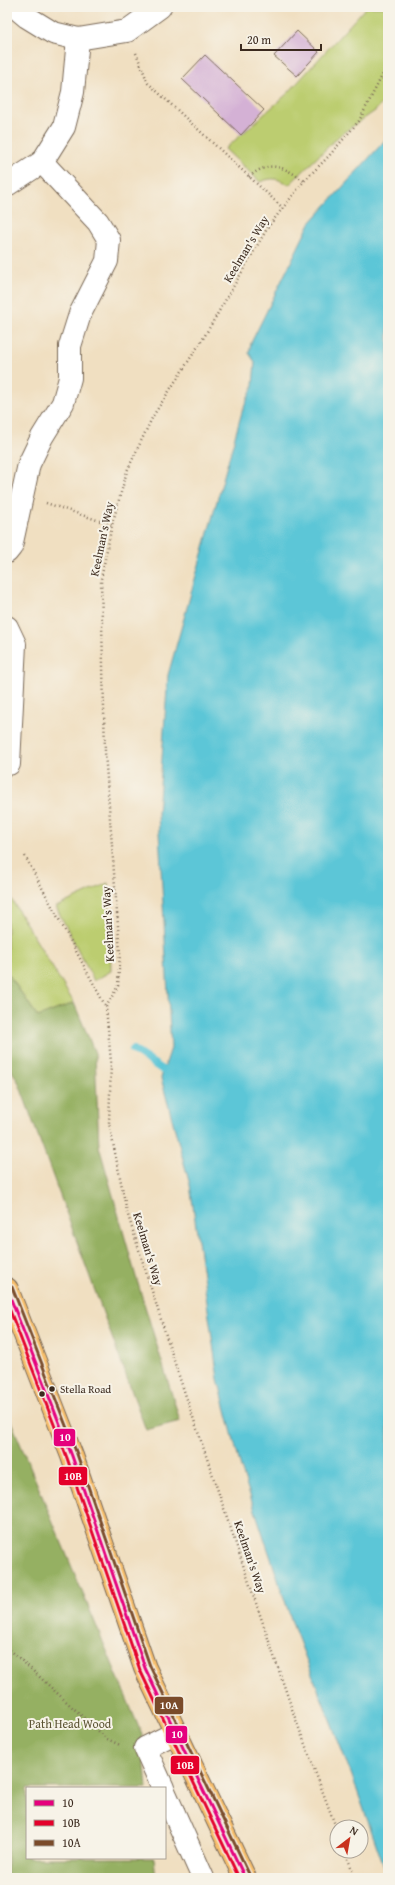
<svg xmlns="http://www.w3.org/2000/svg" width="395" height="1885" font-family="'Gentium Book Plus',serif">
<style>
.green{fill:#bccd70;stroke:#7c7c47}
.forest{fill:#95b062;stroke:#686d40}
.water{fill:#5cc6d7;stroke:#4c787a}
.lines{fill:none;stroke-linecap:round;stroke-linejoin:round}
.stream{stroke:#5cc6d7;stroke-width:8}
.building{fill:#d4b1d5}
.minor-casing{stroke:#7a6957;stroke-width:24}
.major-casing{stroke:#7a6957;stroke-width:24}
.path{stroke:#7a6957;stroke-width:2.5;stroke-dasharray:1 3;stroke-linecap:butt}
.minor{stroke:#fff;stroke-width:22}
.major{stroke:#f8bf6c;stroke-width:22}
.bus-1-casing{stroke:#f7f3e8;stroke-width:6}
.bus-2-casing{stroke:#f7f3e8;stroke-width:6}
.bus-3-casing{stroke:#f7f3e8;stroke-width:6}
.bus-1{stroke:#e5007d;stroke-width:3}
.bus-2{stroke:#e4002b;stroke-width:3}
.bus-3{stroke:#7a4b2a;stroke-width:3}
.bus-dot{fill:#3b2a1e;stroke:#f7f3e8;stroke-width:1.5}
.labels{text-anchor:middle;stroke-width:4;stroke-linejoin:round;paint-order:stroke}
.bus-label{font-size:11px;fill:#3b2a1e;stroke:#f7f3e8;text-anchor:start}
.street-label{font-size:12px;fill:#3b2a1e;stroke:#f7f3e8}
.park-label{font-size:12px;fill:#5b5332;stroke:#f7f3e8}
.line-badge{stroke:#f7f3e8;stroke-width:1.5}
.badge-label{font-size:11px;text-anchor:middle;font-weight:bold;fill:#fff}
</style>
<rect width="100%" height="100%" fill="#f7f3e8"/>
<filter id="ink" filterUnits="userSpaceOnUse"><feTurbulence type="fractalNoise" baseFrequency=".025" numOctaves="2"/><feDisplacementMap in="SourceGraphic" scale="8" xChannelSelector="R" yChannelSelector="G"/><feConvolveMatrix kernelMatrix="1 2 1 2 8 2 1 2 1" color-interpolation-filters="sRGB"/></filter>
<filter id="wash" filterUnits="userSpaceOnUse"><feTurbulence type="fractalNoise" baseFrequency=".012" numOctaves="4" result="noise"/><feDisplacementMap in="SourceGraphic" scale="16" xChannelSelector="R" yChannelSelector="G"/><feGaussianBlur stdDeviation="0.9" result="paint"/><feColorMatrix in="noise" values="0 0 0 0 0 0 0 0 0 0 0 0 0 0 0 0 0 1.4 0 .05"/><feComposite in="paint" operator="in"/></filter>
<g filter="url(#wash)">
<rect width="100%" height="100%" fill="#f0dfc1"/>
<g class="green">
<path d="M366 7H388V97L375 111 340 135 289 185C278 178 272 177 260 182L225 149 288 93Z"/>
<path d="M108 883 111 971 94 981 56 907Z"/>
<path d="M7 892 74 1003 38 1017 7 972Z"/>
</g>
<g class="forest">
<path d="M7 972 38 1017 74 1003 95 1053 99 1146 136 1277 180 1421 146 1430 18 1081 7 1063Z"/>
<path d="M7 1412 142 1735 147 1788H27V1858H154L156 1878H7Z"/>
</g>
<path class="water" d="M388 137V1878L352 1776 294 1628 241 1468 218 1379 190 1185 161 1078 171 1048 158 814 168 675 242 412 253 386 255 362 249 353 251 343 310 223Z"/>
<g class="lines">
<path class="stream" d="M133 1050 163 1070"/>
</g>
<g id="blocks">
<g class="building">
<path d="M297 31 319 52 297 76 274 56Z"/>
<path d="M205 55 264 110 241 135 182 79Z"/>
</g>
</g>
</g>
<g filter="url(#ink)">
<use href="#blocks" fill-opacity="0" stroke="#7a6957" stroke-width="1"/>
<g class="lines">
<defs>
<g id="minor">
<path d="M15 7 27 17 53 33 78 39 127 31 160 7"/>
<path d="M7 185 42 162 64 127 73 92 78 39"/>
<path d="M7 552 11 547 29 464 42 437 63 403 70 378V346L80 314 107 261 109 240 98 222 42 162"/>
<path d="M7 627 15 644 9 764"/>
<path d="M163 1788 145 1748 175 1733"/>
<path d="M165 1793 203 1878"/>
</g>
<path id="major" d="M7 1289 72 1456 145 1668 245 1878"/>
</defs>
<use href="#minor" class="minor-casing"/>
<use href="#major" class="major-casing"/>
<g class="path">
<path d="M136 53 148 83 283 208"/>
<path d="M249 177C270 159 285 167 304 181"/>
<path d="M46 503 112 525"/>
<path d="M25 856 106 1007"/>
<path d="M7 1647 107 1739 120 1745"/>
<path d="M337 1830 293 1712 177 1370 127 1212 109 1123 111 1062 106 1007 118 986 120 953 105 752 101 579 112 525 127 471 153 416 204 337 268 227 304 181 328 157 359 121 384 72 388 59"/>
<path d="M345 1851 355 1878"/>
</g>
<use href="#minor" class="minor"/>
<use href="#major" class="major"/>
<defs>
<path id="bus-1" d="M7 1289 72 1456 145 1668 245 1878"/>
<path id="bus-2" d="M7 1303 67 1458 140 1670 239 1878"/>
<path id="bus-3" d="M12 1287 77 1454 150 1666 250 1876"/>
</defs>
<use href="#bus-1" class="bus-1-casing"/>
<use href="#bus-2" class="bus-2-casing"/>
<use href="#bus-3" class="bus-3-casing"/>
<use href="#bus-1" class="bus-1"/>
<use href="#bus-2" class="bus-2"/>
<use href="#bus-3" class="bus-3"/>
</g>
</g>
<g class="bus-dot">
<circle cx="52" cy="1389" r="3.5"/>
<circle cx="42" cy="1394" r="3.5"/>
</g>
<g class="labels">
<g class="bus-label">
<text x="60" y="1393">Stella Road</text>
</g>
<g class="street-label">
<text transform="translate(246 249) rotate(-59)" y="4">Keelman's Way</text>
<text transform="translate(102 539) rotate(-78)" y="4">Keelman's Way</text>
<text transform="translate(108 924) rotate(-93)" y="4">Keelman's Way</text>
<text transform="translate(148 1249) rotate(73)" y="4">Keelman's Way</text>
<text transform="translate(250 1557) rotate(71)" y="4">Keelman's Way</text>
</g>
<g class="park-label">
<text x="70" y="1728">Path Head Wood</text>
</g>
</g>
<g class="line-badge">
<rect x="53" y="1428" width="23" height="19" rx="4" fill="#e5007d"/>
<rect x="58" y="1466" width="30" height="20" rx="4" fill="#e4002b"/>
<rect x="154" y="1696" width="30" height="19" rx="4" fill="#7a4b2a"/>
<rect x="165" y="1725" width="23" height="19" rx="4" fill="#e5007d"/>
<rect x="170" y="1755" width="30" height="20" rx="4" fill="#e4002b"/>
</g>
<g class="badge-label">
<text x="65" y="1441">10</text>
<text x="73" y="1480">10B</text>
<text x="169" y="1709">10A</text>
<text x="177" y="1738">10</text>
<text x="185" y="1769">10B</text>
</g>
<rect width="395" height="1885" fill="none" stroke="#f7f3e8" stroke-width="24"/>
<rect x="26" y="1787" width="140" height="72" fill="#f7f3e8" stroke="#aca397"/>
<rect x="34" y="1800" width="20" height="6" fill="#e5007d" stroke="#aca397"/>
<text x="62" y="1807" font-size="12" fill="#3b2a1e">10</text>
<rect x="34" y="1820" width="20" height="6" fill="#e4002b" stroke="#aca397"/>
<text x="62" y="1827" font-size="12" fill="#3b2a1e">10B</text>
<rect x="34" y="1840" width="20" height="6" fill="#7a4b2a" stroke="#aca397"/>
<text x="62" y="1847" font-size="12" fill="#3b2a1e">10A</text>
<g transform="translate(349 1839) rotate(31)"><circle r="19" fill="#f7f3e8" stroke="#aca397"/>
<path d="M0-3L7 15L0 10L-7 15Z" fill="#c8321e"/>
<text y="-6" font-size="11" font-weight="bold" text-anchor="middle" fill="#3b2a1e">N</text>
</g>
<path d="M241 44v6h80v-6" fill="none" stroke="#3b2a1e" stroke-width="2"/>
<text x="247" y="44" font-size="12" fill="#3b2a1e" stroke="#f7f3e8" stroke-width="3" paint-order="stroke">20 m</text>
</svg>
